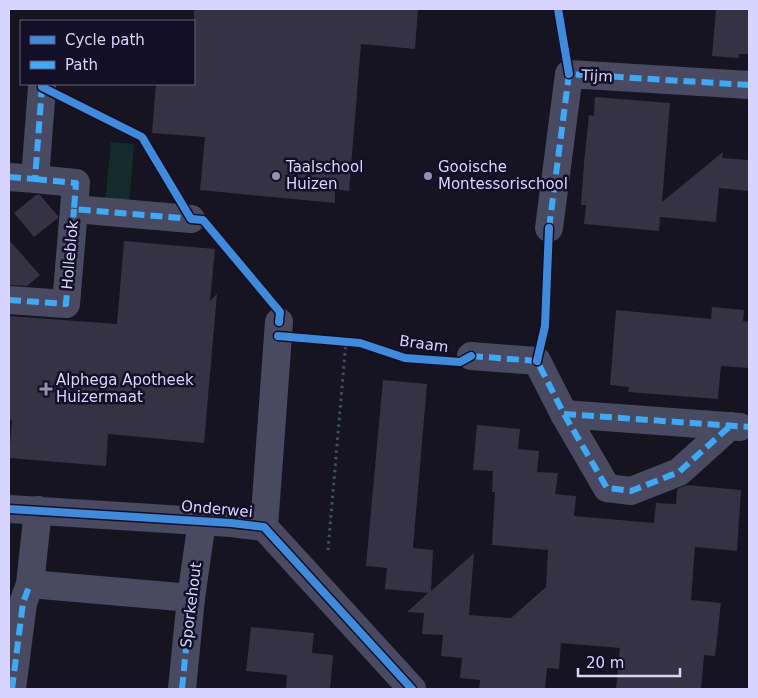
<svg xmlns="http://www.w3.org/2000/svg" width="758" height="698" font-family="'DejaVu Sans',sans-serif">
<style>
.green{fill:#132c2d}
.building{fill:#343243}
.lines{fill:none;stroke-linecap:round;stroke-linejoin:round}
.path{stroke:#44505f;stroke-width:3;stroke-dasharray:2.5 4;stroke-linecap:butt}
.minor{stroke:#4a4962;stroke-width:28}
.quiet{stroke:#3fa9f5;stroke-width:6;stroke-dasharray:12 6;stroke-linecap:butt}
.cycleway-casing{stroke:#130f26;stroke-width:11}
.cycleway{stroke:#408adc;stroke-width:8}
.poi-dot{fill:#9591b1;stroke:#130f26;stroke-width:2}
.labels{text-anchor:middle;stroke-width:5;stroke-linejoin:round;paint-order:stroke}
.street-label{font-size:15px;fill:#d9d4ff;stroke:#130f26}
.poi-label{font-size:15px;fill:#d9d4ff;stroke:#130f26;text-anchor:start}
</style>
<rect width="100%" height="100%" fill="#161421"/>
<path class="green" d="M111 142 134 144 129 206 105 204Z"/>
<g class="building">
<path d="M194 9H418L415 49 361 44 349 191 335 189V203L200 190 205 137 152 133 156 84H194Z"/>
<path d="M716 9H749V54H739V58L712 56Z"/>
<path d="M595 97 670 103 662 202 723 152 722 158 749 160V191L719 188 716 222 660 217 659 231 584 224 586 205H581L584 163 589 115 594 116Z"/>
<path d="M36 195H40L58 216V218L34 237 14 213Z"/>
<path d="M9 240 40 275 27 286 9 285Z"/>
<path d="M124 241 215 249 210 301 217 294 204 443 108 434 106 466 9 458 12 420 9 419V316L117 324Z"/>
<path d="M712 307 744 310 743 321 749 322V368L721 366 718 399 628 392 629 387 610 385 616 310 711 319Z"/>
<path d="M383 380 427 384 413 548 433 550 431 591 474 553 469 615 511 618 546 587 548 550 492 545 495 492H492L493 471 473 470 477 425 520 429 518 449 539 451 537 472 558 473 555 494 576 496 574 516 654 523 656 503 676 504 677 489 687 485 741 490 737 551 695 547 691 600 721 603 715 656 704 655 701 689H616L620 648 561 643 559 669 547 668 545 689H479L480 680 460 678 462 658 441 656 443 635 422 634 424 613 407 612 428 593 385 589 387 568 366 566Z"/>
<path d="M251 627 314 633 312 653 333 655 330 689H286L287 675 246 671Z"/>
</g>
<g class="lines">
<path class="path" d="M328 550 346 341"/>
<g class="minor">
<path d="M9 177 35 179 42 87"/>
<path d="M35 179 76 183 74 209 191 219"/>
<path d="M549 228 569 74 749 85"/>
<path d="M9 300 66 304 74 209"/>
<path d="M471 356 537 361 564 414 607 488 631 491 679 472 730 426"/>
<path d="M564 414 740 427"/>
<path d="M9 509 231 523 264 527 412 689"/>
<path d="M38 510 30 584 191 598"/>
<path d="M264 527 279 322"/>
<path d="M12 689 23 603 30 584"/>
<path d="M182 689 191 598 202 521"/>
</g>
<g class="quiet">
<path d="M9 177 35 179 42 87"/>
<path d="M35 179 76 183 74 209 191 219"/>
<path d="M549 228 569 74 749 85"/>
<path d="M9 300 66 304 74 209"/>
<path d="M471 356 537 361 564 414 607 488 631 491 679 472 730 426"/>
<path d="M564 414 749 427"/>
<path d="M12 689 23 603 30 584"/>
<path d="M182 689 191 598"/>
</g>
<defs>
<g id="cycleway">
<path d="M558 9 569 74"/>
<path d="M42 84V87L142 137 191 219 203 220 280 312 279 322"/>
<path d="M278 336 360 343 405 358 460 362 471 356"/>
<path d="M537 361 545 326 549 228"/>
<path d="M9 509 231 523 264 527 412 689"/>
</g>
</defs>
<use href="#cycleway" class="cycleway-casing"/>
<use href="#cycleway" class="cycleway"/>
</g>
<g class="poi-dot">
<circle cx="276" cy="176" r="5"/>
<circle cx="428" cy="176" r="5"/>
<path d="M43.5 381.5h5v5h5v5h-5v5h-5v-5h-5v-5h5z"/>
</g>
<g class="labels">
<g class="street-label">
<text transform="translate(597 76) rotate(3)" y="5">Tijm</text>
<text transform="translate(70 255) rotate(-85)" y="5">Holleblok</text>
<text transform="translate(424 344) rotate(8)" y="5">Braam</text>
<text transform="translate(217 509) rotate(5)" y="5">Onderwei</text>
<text transform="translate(191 605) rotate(-83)" y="5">Sporkehout</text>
</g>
<g class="poi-label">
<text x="286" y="172">Taalschool<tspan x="286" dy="17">Huizen</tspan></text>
<text x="438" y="172">Gooische<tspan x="438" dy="17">Montessorischool</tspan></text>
<text x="56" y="385">Alphega Apotheek<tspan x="56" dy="17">Huizermaat</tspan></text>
</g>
</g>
<rect width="758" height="698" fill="none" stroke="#d9d4ff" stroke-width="20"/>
<rect x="20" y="20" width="175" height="65" fill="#130f26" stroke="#625e7d"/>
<rect x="30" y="36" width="25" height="8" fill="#408adc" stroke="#625e7d"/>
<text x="65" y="45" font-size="15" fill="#d9d4ff">Cycle path</text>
<rect x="30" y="61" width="25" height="8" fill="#3fa9f5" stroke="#625e7d"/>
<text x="65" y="70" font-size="15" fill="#d9d4ff">Path</text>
<path d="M578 668v8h102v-8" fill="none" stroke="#d9d4ff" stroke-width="2.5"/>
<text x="586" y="668" font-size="15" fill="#d9d4ff" stroke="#130f26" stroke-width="4" paint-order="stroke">20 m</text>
</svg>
